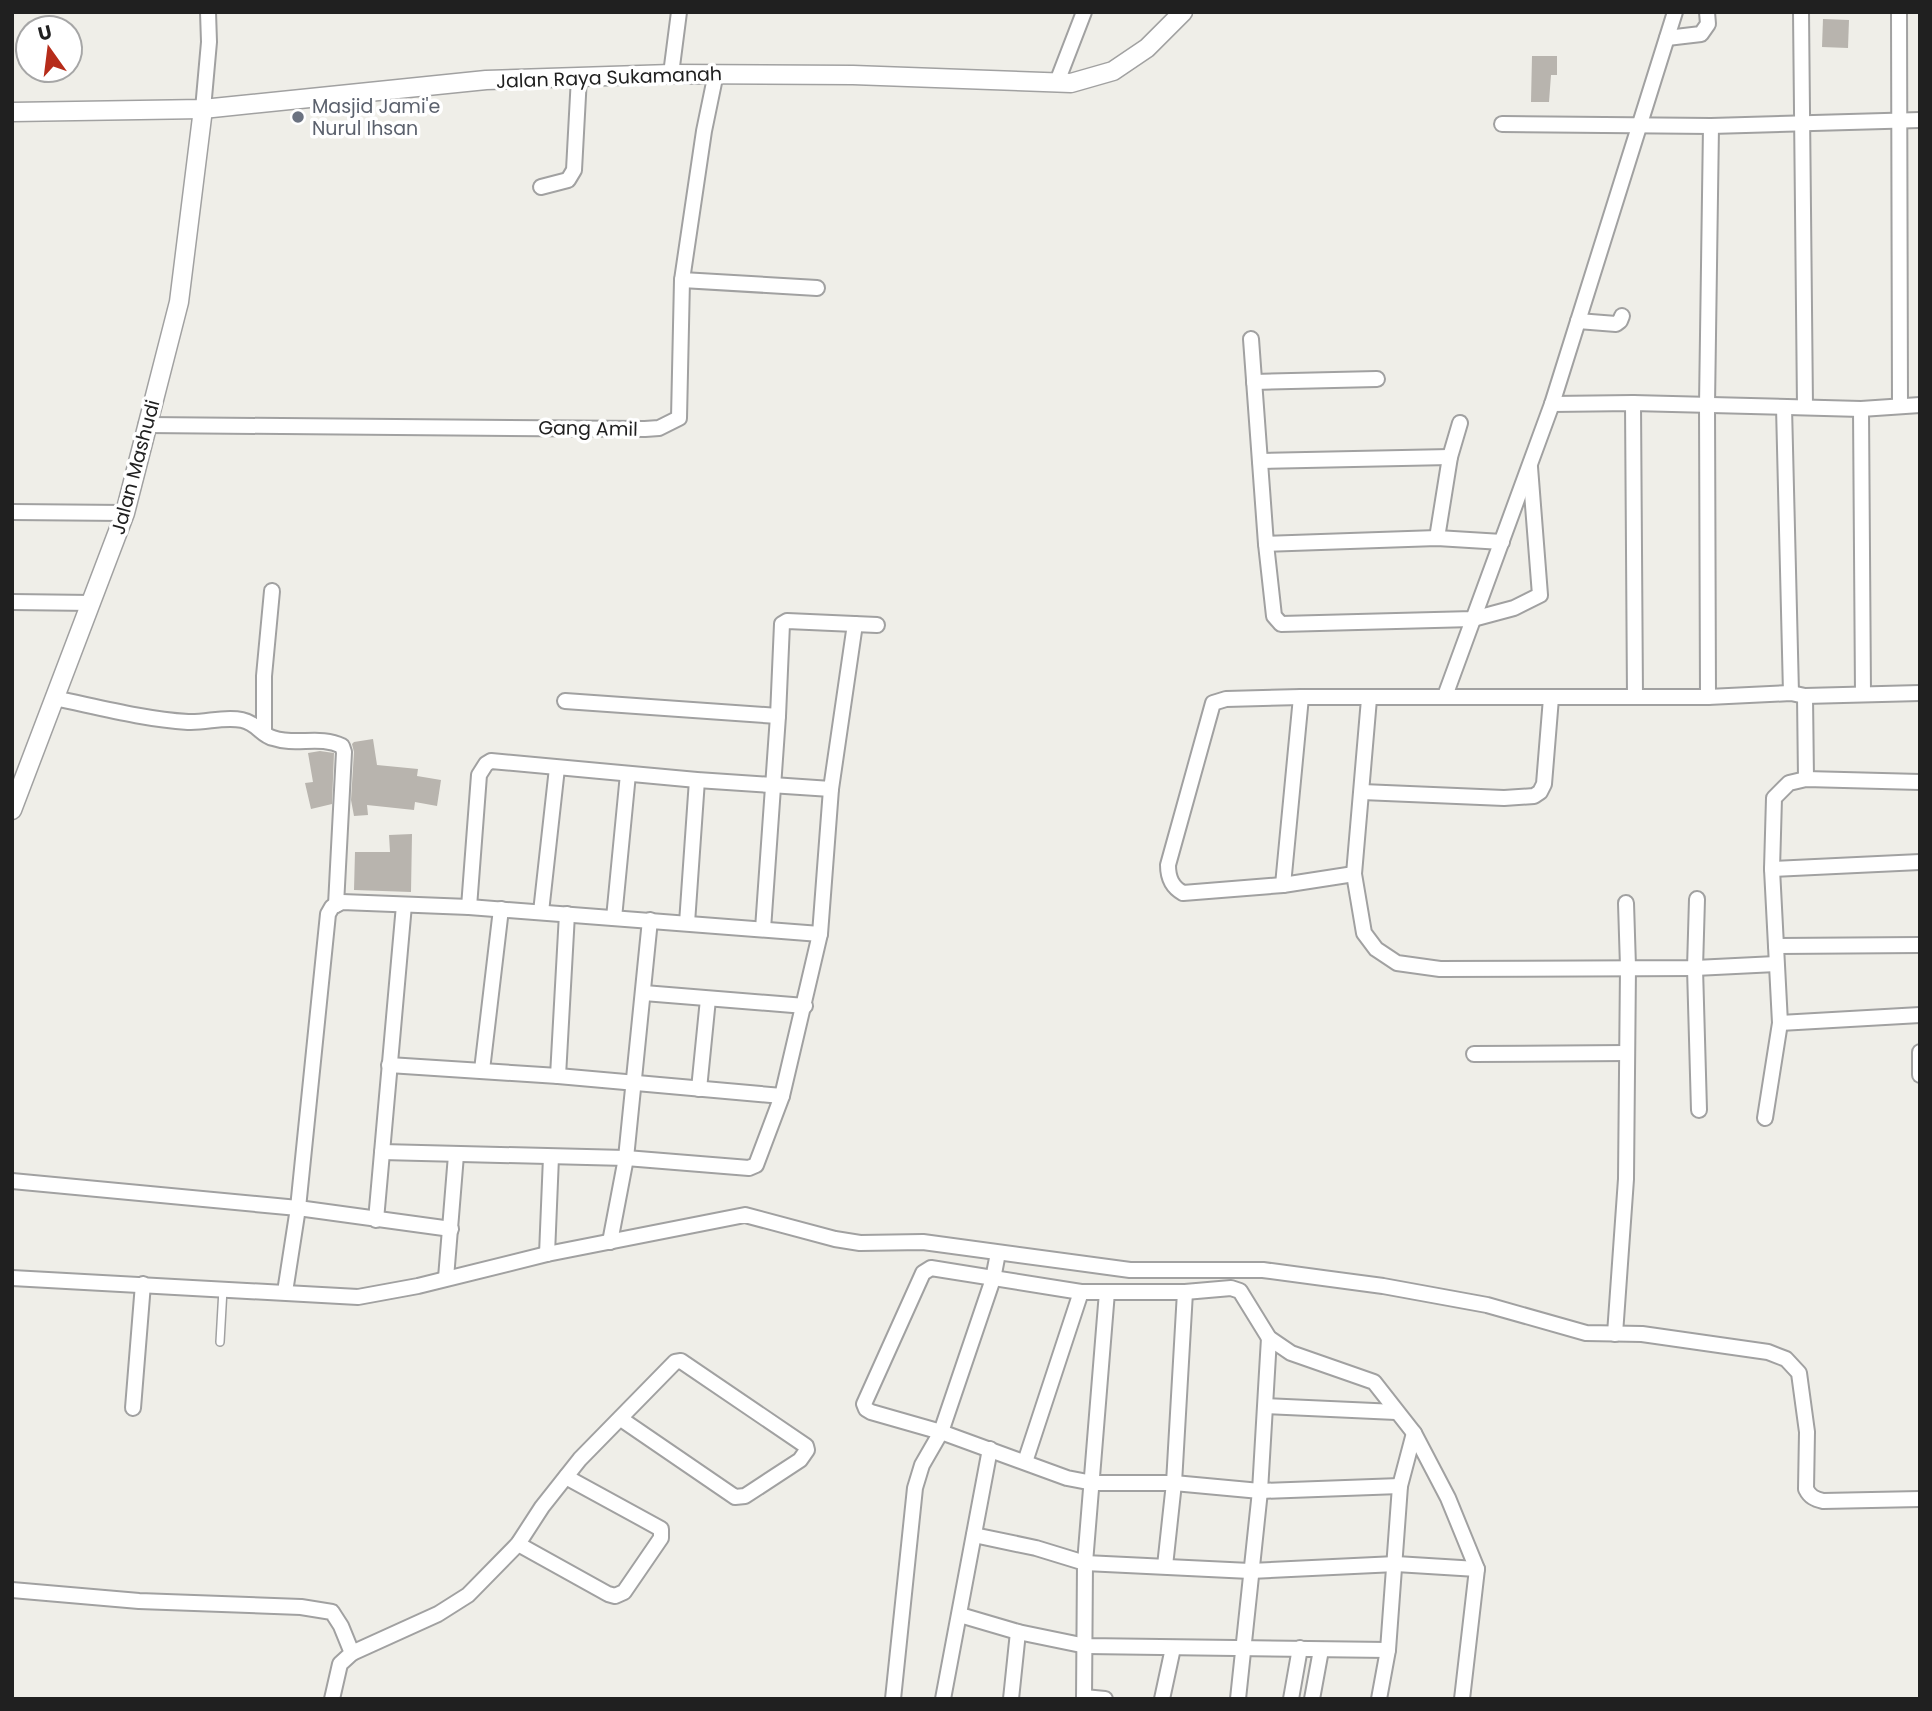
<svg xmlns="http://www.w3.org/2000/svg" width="1932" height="1711" font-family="Poppins,sans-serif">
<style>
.building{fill:#b8b4ae}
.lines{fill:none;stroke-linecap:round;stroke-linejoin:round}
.service-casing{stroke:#a1a1a1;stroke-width:10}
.minor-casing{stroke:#a1a1a1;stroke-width:18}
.tertiary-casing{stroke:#a1a1a1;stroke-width:21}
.service{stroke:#fff;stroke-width:7}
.minor{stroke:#fff;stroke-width:14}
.tertiary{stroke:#fff;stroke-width:18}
.worship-dot{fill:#6b7280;stroke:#fff;stroke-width:2.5}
.labels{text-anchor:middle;stroke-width:7;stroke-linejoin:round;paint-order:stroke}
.street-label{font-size:19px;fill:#202020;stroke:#fff}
.worship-label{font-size:19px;fill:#5b616d;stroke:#fff;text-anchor:start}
</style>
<rect width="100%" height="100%" fill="#efeee8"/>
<g class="building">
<path d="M1823 19 1849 20 1848 48 1822 47Z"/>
<path d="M1532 56H1557V75H1551L1549 102H1531Z"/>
<path d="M373 739 377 765 418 769 417 776 441 780 437 806 415 802 414 810 367 805 368 815 354 816 351 800 354 752 352 744 354 742Z"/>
<path d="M320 751 334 753 332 804 311 809 305 783 313 782 308 753Z"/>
<path d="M412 834 411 892 354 890 355 852H390L389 835Z"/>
</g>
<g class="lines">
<defs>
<path id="service" d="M220 1342 223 1289"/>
<g id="minor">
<path d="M1801 12 1805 407"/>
<path d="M1899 12 1900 406"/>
<path d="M1667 38 1701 34 1708 24 1707 12"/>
<path d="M671 74 679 12"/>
<path d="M1057 82 1084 12"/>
<path d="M203 109 209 42 208 12"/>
<path d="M1502 124 1711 126 1920 120"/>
<path d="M541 187 568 180 574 170 579 77"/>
<path d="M682 280 817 288"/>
<path d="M1578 321 1616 324 1620 321 1622 316"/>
<path d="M1251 339 1266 544 1437 538 1502 542"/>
<path d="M1254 382 1377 379"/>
<path d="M1633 403 1635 697"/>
<path d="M1552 404 1633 403 1861 409 1920 405"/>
<path d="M1784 407 1791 693"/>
<path d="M1861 409 1863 694"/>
<path d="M146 425 645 429 659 428 679 418 682 280 704 131 716 73"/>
<path d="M1260 461 1450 457"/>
<path d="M12 512 125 513"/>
<path d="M1437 538 1450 457 1460 423"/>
<path d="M1266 544 1274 616 1281 624 1473 619 1514 608 1540 595 1530 467"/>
<path d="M12 602 92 603"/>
<path d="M1445 696 1552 404 1675 12"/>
<path d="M1805 696 1806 779"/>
<path d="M1708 697 1707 405 1711 126"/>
<path d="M54 698C98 707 143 719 188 722 206 723 224 716 242 720 257 723 261 735 273 738 296 746 320 735 342 746L344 752 336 905"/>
<path d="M1369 699 1354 874 1364 933 1376 949 1397 963 1440 969 1695 968 1776 964"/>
<path d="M565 701 778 716"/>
<path d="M264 732V676L272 591"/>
<path d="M1362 792 1504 798 1534 796 1540 792 1544 784 1551 698"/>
<path d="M1772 869 1920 862"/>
<path d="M1354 874 1283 885 1183 893C1172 887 1168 878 1168 865L1213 703 1226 699 1301 697H1708L1791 693 1805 696 1920 693"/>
<path d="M1283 885 1301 697"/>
<path d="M1697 899 1695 968 1699 1110"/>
<path d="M469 907 479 775 486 764 491 761 697 780 831 789"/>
<path d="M541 912 557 768"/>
<path d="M614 918 628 774"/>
<path d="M687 923 697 780"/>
<path d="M763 929 778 716 782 624 787 621 877 625"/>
<path d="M1776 946 1920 945"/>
<path d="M644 993 805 1006"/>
<path d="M1780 1023 1920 1015"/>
<path d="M1920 1052V1075"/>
<path d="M1474 1054 1627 1053"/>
<path d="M389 1065 558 1076 782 1096"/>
<path d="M482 1070 501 909"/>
<path d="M558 1076 567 914"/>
<path d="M699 1089 708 999"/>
<path d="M1765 1118 1780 1023 1772 869 1774 798 1789 783 1806 779 1920 782"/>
<path d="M382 1152 626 1158 749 1168 756 1165 782 1096 820 934 831 789 855 624"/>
<path d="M12 1181 298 1208 451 1229"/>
<path d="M376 1220 404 905"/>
<path d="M610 1242 626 1158 650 920"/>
<path d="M547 1254 551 1157"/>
<path d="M12 1278 358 1297 418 1286 547 1254 745 1215 835 1239 860 1243 923 1242 1130 1270H1263L1383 1286 1487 1305 1586 1333 1642 1334 1768 1352 1786 1359 1799 1373 1807 1432 1806 1489C1810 1497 1815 1499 1823 1501L1920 1499"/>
<path d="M446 1278 456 1155"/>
<path d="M285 1292 298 1208 328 914 332 907 342 902 469 907 820 934"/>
<path d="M1615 1334 1626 1179 1628 967 1626 903"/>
<path d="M1267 1406 1396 1412"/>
<path d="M133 1408 143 1284"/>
<path d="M1025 1462 1081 1292"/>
<path d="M1400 1486 1260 1491 1174 1483H1093L1067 1478 941 1432 871 1412 866 1409 864 1404 923 1273 931 1268 1081 1292H1185L1231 1288 1240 1291 1269 1338 1291 1353 1374 1382 1414 1433 1448 1498 1477 1569 1462 1699"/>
<path d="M974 1535 1036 1548 1085 1563 1250 1571 1396 1564 1477 1569"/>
<path d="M518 1544 608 1594 615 1596 624 1592 661 1538V1529L566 1477"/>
<path d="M1165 1566 1174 1483 1185 1292"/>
<path d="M12 1590 139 1601 301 1607 332 1612 341 1626 352 1653 340 1664 332 1699"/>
<path d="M960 1615 1018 1632 1086 1646 1388 1650"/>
<path d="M352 1653 438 1614 468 1595 518 1544 542 1507 580 1459 675 1362 681 1361 806 1446 807 1450 800 1460 745 1496 735 1497 621 1419"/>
<path d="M1084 1697 1105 1699"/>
<path d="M893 1699 915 1488 922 1465 941 1432 993 1279 998 1253"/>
<path d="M943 1699 990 1449"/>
<path d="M1011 1699 1018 1632"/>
<path d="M1084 1699 1085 1563 1107 1292"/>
<path d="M1162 1699 1173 1648"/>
<path d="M1238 1699 1260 1491 1269 1338"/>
<path d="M1291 1699 1300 1648"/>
<path d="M1312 1699 1321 1650"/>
<path d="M1379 1699 1388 1650 1400 1486 1414 1433"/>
</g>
<g id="tertiary">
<path d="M12 112 203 109 486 80 671 74 853 75 1071 83 1113 71 1147 48 1183 12"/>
<path d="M12 810 125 513 179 302 203 109"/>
</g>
</defs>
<use href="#service" class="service-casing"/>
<use href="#minor" class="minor-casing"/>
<use href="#tertiary" class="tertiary-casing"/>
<use href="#service" class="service"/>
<use href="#minor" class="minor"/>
<use href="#tertiary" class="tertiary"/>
</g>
<circle class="worship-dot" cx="298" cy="117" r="7"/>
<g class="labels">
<g class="street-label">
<text transform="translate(609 77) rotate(-2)" y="7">Jalan Raya Sukamanah</text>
<text transform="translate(588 428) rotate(1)" y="7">Gang Amil</text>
<text transform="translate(135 467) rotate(-75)" y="7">Jalan Mashudi</text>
</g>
<g class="worship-label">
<text x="312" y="113">Masjid Jami'e<tspan x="312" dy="22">Nurul Ihsan</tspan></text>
</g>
</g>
<rect width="1932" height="1711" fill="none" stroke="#202020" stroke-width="28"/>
<g transform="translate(49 49) rotate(346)"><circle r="33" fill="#ffffff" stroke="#a6a6a6" stroke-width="2"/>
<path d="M0-5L12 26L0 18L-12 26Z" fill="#b62c1a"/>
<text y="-10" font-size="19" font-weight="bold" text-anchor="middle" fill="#202020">U</text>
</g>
</svg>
